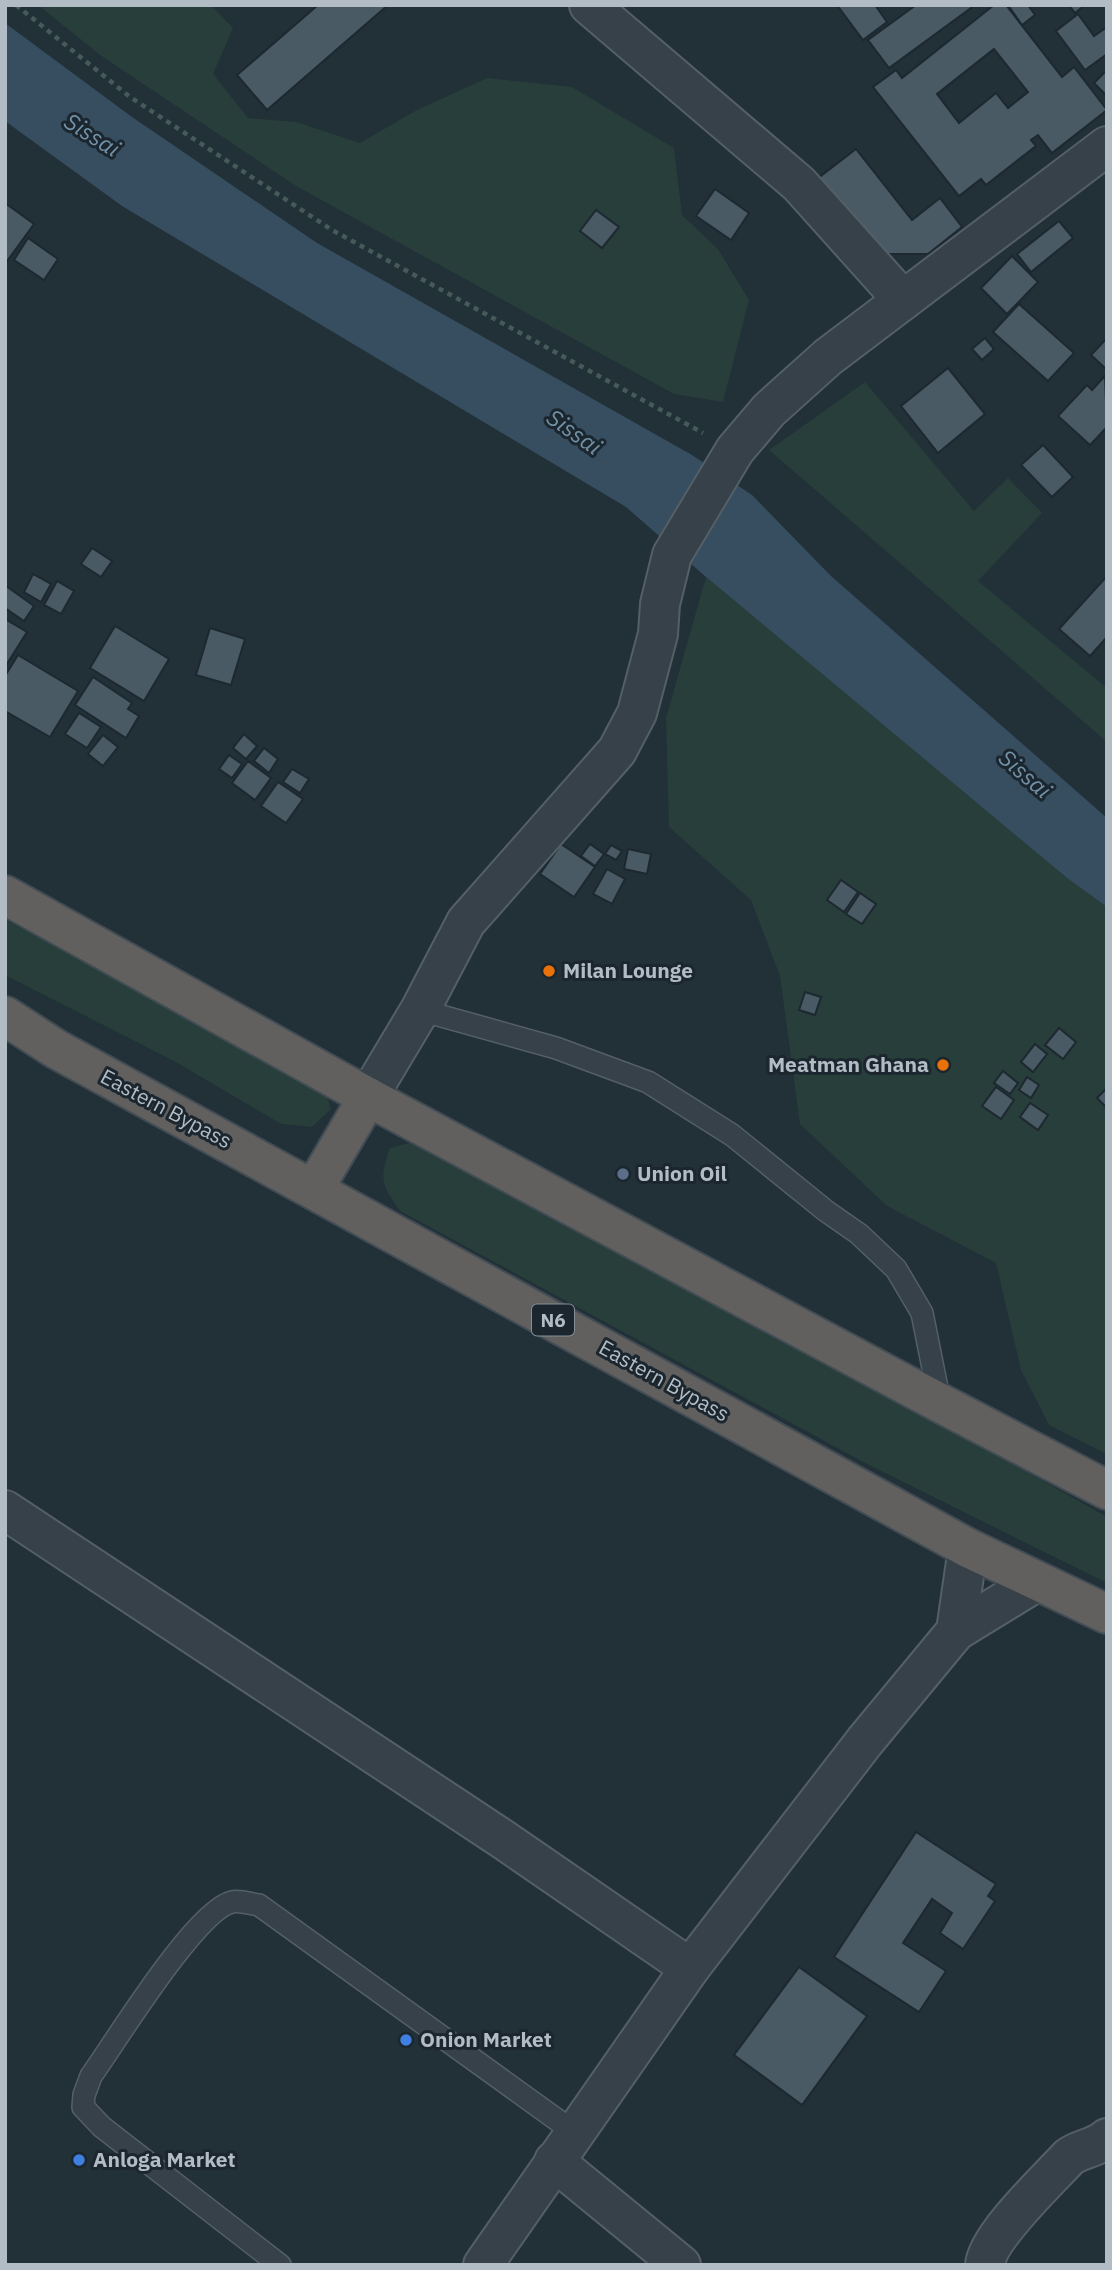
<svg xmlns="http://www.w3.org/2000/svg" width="1112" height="2270" font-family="'IBM Plex Sans',sans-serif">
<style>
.green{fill:#273e3a}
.water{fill:#364e5f}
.building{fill:#4a5a64;stroke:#1d2830;stroke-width:2;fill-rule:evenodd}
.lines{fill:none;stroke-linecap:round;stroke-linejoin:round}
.service-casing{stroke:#545f67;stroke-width:24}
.minor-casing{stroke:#545f67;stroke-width:42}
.trunk-casing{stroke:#414c54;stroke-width:42}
.path{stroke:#465a59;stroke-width:4.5;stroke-dasharray:5 5;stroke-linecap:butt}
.service{stroke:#364149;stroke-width:21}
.minor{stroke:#364149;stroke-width:38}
.trunk{stroke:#62605e;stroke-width:38}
.food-dot{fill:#e8710a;stroke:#1b262e;stroke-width:2.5}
.service-dot{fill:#5c6f8a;stroke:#1b262e;stroke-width:2.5}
.shop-dot{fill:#3f7fe0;stroke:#1b262e;stroke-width:2.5}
.labels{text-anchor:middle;stroke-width:6;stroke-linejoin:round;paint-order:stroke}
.shield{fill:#1b262e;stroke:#848f98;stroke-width:2}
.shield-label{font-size:19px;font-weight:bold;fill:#b1bcc5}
.poi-label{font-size:21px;font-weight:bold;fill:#b1bcc5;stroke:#1b262e;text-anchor:start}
.street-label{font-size:21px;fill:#b1bcc5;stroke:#1b262e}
.water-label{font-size:23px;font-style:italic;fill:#7292a8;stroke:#1b262e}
</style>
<rect width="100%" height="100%" fill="#223038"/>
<g class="green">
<path d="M38 5H211L233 28 213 74 248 118 296 122 360 143 417 110 487 78 572 87 674 148 682 215 718 249 749 300 723 402 674 394 296 186 100 55Z"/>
<path d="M865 382 974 511 1008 478 1042 513 978 581 1107 688V742L769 450Z"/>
<path d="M706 577 1067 878 1107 907V1454L1049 1425 1021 1370 996 1263 887 1206 800 1124 780 976 751 900 669 827 666 718Z"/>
<path d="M5 920 257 1047 323 1085 331 1109 312 1127 281 1124 174 1061 5 975Z"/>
<path d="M420 1140 842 1367 1107 1517V1583L867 1464 400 1211C381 1185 379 1178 390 1148Z"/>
</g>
<path class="water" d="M5 23 132 117 317 243 692 455 752 495 831 576 1107 818V907L1067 878 706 577 626 507 122 206 5 121Z"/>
<g class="building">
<path d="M318 5H388L267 110 237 75Z"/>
<path d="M837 5H875L887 22 863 40Z"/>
<path d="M916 5H975L889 68 868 40Z"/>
<path d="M994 5H1006L1062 77 1074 67 1107 110 1052 153 1038 135 1031 140 1036 146 986 185 981 179 959 196 873 87 896 70 902 78ZM994 49 1028 92 1008 108 996 93 959 123 937 94Z"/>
<path d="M1008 5H1028L1035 15 1022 25Z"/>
<path d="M1069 5H1085L1075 13Z"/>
<path d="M1078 14 1094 36 1107 27V54L1085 70 1056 31Z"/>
<path d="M1107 70V96L1094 83Z"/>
<path d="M856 149 912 220 940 198 962 227 928 254H876L817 179Z"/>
<path d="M715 189 749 213 731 240 696 216Z"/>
<path d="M5 203 34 224 5 264Z"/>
<path d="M596 210 619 227 602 248 580 231Z"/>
<path d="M1059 221 1073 238 1031 272 1017 254Z"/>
<path d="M28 238 58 259 44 280 14 260Z"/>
<path d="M1012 256 1038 282 1007 314 981 288Z"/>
<path d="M1019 304 1074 353 1048 381 993 332Z"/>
<path d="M985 338 994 349 982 360 972 349Z"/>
<path d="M1107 338V370L1091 355Z"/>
<path d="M948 368 985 414 938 453 901 406Z"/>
<path d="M1105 376 1107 427 1090 445 1058 416 1087 385 1092 390Z"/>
<path d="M1043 445 1073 477 1052 497 1021 465Z"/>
<path d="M92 548 112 561 101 577 81 564Z"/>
<path d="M33 574 51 584 41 602 24 592Z"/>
<path d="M1107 576V637L1090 656 1059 629Z"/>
<path d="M57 581 74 591 61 614 44 605Z"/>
<path d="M6 586 34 606 24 621 5 608Z"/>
<path d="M5 619 27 632 5 667Z"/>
<path d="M115 626 169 659 144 701 90 668Z"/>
<path d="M210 628 245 639 231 685 196 675Z"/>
<path d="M18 655 78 691 50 737 5 711V676Z"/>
<path d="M93 677 132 703 128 709 139 716 126 738 75 705Z"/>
<path d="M79 713 101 727 87 748 65 734Z"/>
<path d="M244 734 257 746 246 759 233 748Z"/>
<path d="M103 735 118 747 103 766 88 754Z"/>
<path d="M264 748 278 759 269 773 254 761Z"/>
<path d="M229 755 242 764 232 778 219 769Z"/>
<path d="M248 761 271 778 255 800 232 783Z"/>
<path d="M292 769 309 779 300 793 283 782Z"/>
<path d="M278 782 303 799 286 823 261 806Z"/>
<path d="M561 844 595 867 574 897 540 874Z"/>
<path d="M590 844 604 854 595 866 581 856Z"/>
<path d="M611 845 622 851 616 860 605 854Z"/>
<path d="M628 849 651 854 647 874 624 869Z"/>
<path d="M607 869 625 879 612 904 593 894Z"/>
<path d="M841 880 858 892 844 912 827 900Z"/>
<path d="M860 893 876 904 862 924 846 914Z"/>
<path d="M805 992 821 997 815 1015 799 1010Z"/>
<path d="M1059 1028 1076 1042 1063 1059 1045 1045Z"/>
<path d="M1035 1044 1047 1054 1033 1072 1021 1062Z"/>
<path d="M1003 1071 1018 1083 1010 1094 994 1083Z"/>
<path d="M1027 1077 1039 1085 1031 1098 1019 1090Z"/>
<path d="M996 1087 1014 1100 1001 1119 982 1106Z"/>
<path d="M1107 1088V1108L1097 1098Z"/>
<path d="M1030 1103 1048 1115 1038 1130 1020 1117Z"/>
<path d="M916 1832 996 1884 988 1896 995 1901 963 1949 940 1933 952 1913 932 1899 903 1943 946 1971 919 2012 834 1957Z"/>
<path d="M799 1967 867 2016 802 2105 734 2055Z"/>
</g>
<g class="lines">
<defs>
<g id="service">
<path d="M420 1010 556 1048 648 1082 732 1135 826 1211 859 1234 896 1269 922 1313 940 1403"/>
<path d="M280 2265 102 2127 83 2107 84 2095 91 2076C116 2041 196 1910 232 1902 239 1900 251 1904 259 1905L574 2132"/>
</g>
<g id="minor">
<path d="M589 5 799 184 903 300"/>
<path d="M368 1097 420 1010 466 922 617 751 637 713 658 634 660 604 672 555 735 450 769 410 828 357 1107 146"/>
<path d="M5 1510 504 1840 690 1968"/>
<path d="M956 1631 968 1548"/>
<path d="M554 2161 681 2265"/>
<path d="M483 2265 690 1968 865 1741 956 1631 1036 1582"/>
<path d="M985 2265C987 2237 1048 2180 1069 2157 1081 2148 1095 2149 1107 2138"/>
</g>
<g id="trunk">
<path d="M5 895 368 1097 940 1403 1107 1490"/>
<path d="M5 1016 56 1049 968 1548 1107 1614"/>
<path d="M314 1189 368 1097"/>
</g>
</defs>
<use href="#service" class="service-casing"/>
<use href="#minor" class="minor-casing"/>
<use href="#trunk" class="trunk-casing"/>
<path class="path" d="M16 5 130 97 332 230 703 433"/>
<use href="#service" class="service"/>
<use href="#minor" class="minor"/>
<use href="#trunk" class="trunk"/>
</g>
<g class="food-dot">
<circle cx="549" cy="971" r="7"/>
<circle cx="943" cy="1065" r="7"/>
</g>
<circle class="service-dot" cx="623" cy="1174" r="7"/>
<g class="shop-dot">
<circle cx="406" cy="2040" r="7"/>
<circle cx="79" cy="2160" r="7"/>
</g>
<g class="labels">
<rect class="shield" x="532" y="1304.5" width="42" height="31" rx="5"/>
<g class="shield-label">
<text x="553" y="1327">N6</text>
</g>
<g class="poi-label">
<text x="563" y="978">Milan Lounge</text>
<text x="929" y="1072" text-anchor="end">Meatman Ghana</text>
<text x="637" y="1181">Union Oil</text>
<text x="420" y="2047">Onion Market</text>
<text x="93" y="2167">Anloga Market</text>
</g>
<g class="street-label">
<text transform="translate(166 1109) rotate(28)" y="7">Eastern Bypass</text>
<text transform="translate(664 1381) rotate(29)" y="7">Eastern Bypass</text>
</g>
<g class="water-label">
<text transform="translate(92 135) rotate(32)" y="8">Sissai</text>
<text transform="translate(574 432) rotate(35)" y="8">Sissai</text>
<text transform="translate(1025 774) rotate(41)" y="8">Sissai</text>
</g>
</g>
<rect width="1112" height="2270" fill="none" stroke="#b1bcc5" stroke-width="14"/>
</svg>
